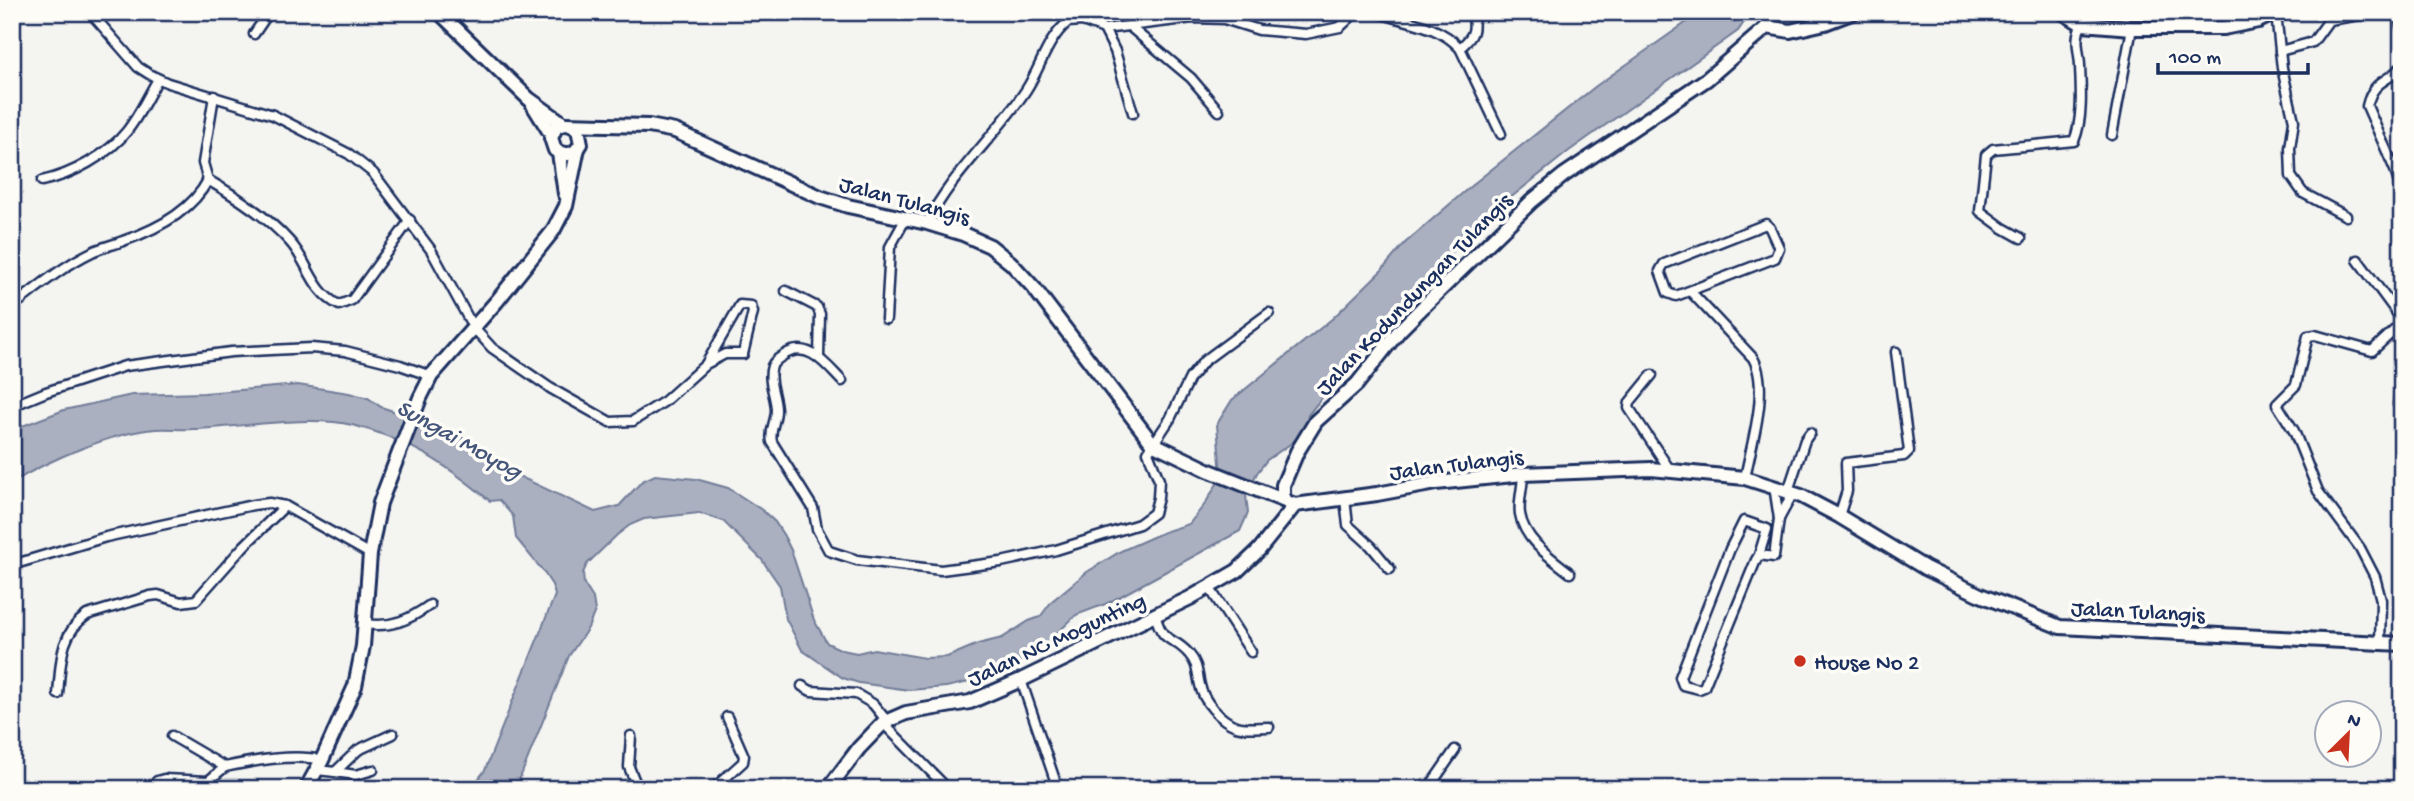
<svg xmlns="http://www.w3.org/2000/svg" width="2414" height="801" font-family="'Gochi Hand',sans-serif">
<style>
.water{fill:#aab0bf;stroke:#717c98;stroke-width:2}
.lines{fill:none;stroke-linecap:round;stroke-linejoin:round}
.street-casing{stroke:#1b2f5e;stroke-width:13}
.secondary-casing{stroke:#1b2f5e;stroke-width:18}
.street{stroke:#fdfcf7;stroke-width:8}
.secondary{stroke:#fdfcf7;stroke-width:12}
.poi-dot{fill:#c8321e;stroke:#fdfcf7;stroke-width:2.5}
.labels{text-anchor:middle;stroke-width:7;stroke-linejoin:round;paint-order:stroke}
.street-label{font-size:23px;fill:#1b2f5e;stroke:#fdfcf7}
.poi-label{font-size:23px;fill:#1b2f5e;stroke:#fdfcf7;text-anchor:start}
.water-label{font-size:24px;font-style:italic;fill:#46567b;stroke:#fdfcf7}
</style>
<rect width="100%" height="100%" fill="#f4f4f1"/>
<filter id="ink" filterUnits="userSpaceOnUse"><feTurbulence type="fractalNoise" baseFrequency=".0143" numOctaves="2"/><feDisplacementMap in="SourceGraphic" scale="14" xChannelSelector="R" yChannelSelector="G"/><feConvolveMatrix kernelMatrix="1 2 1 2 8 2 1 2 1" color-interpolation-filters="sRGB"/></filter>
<g filter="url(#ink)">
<path class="water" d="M1701 12H1751L1738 31 1569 151 1499 207 1458 246 1341 374 1308 415 1305 429 1293 442 1267 460 1257 473 1246 495 1248 513 1240 531 1108 603 1076 615 1037 653 988 678 946 687 909 690 859 683 843 678 802 650 786 619 780 586 762 560 723 521 699 513 644 519 630 525 617 535 587 564 583 573 584 584 593 598 595 611 588 628 569 656 520 778 514 789H471L485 770 555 595 552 585 543 571 516 538 513 516 499 500 490 501C446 464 408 439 352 425 320 417 268 423 235 426 221 427 207 429 193 429 180 430 168 428 156 429 113 432 48 460 12 483V430L64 410 132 395 204 393 298 385 349 393 368 398 381 407 430 423 471 442 512 473 595 512 619 506 642 481 655 475 696 479 728 488 762 510 775 522 784 536 791 550 814 620 827 643 842 650 857 653 874 649 925 658 947 657 978 644 1002 638 1029 621 1040 617 1052 601 1087 572 1121 551 1164 532 1189 524 1205 504 1221 477 1217 424 1232 400 1333 318 1382 270 1405 243 1472 185 1596 86Z"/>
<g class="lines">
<defs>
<g id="street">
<path d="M90 12 138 67 149 74 168 83 273 115 349 154 373 173 431 250 473 327 492 348 550 388 610 422 633 421 665 401 706 364 740 305 751 306 753 312 743 354H725L706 364"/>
<path d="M1376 12C1405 22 1438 24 1460 48L1501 134"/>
<path d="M2398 12 2402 30"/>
<path d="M2276 14 2282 68 2294 121 2290 148 2291 176 2303 193 2346 216"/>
<path d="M1129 26 1191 78 1219 111"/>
<path d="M1104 29 1115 51 1133 113"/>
<path d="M254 34 269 12"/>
<path d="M1460 48C1474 36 1476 30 1472 12"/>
<path d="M2280 51 2313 42 2329 20 2379 12"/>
<path d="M2402 65C2390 83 2374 77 2367 106L2395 170 2402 194"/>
<path d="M214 96 203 163 208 180C234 195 270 219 290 242 309 263 312 292 339 305L352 300 410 220"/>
<path d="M2112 135 2132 28"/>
<path d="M42 181C71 175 108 155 127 131 139 116 148 96 158 79"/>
<path d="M927 223C952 173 996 136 1026 90 1041 67 1047 39 1068 22L1082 21 1104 29 1193 18 1224 19 1259 30 1306 34 1340 27 1356 12"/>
<path d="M1766 224 1770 228 1779 248 1775 258 1676 296 1668 293 1660 271 1664 264Z"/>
<path d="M2021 238 2003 228 1980 211 1986 155 1993 149 2074 141C2083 120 2081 89 2080 67 2080 51 2073 39 2082 24"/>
<path d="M2358 260 2402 320"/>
<path d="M786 291 817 307 820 314 819 357"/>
<path d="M1691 292 1753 358C1770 388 1751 445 1745 478"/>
<path d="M12 307C38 287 63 266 92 252 102 247 113 245 123 241 155 230 192 211 208 180"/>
<path d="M886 319 890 247 906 218"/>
<path d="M1652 375 1630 402 1629 408 1670 470"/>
<path d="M842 381C827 366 808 339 784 355 779 358 774 361 772 366 767 381 776 396 776 410 776 422 769 430 772 442L813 508 817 529 829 551 857 560 941 570 1001 562 1056 550 1139 524 1154 513 1158 498 1159 480 1148 452 1170 419 1190 378 1204 361 1269 313"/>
<path d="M2398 404 2402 372"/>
<path d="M12 406 46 392 125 366 231 352 311 348 345 351 400 365 431 376"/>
<path d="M1523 474C1523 487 1518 502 1520 514 1524 540 1551 558 1570 573"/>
<path d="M1788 491 1805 440 1810 433"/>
<path d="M1345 499 1348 525 1371 546 1390 569"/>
<path d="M1839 516 1847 491 1846 463 1904 456 1909 451 1896 352"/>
<path d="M1779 519 1793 493"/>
<path d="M1759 555 1767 529 1744 521 1730 549 1680 677 1683 685 1699 689 1704 687 1756 560 1759 555 1774 557 1779 519 1774 486"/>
<path d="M12 565 106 537 253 505 269 503 285 506 370 554"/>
<path d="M1209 587 1251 652"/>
<path d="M1155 614C1163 646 1173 635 1189 654 1198 664 1197 673 1200 685 1203 701 1220 720 1236 726 1245 729 1259 727 1269 727"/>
<path d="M366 624C391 628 409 620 430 605"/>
<path d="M2380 645 2381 600 2375 577 2360 548 2318 491 2294 431 2277 404 2296 385 2308 336 2315 335 2372 351 2402 323"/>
<path d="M1021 680 1058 789"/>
<path d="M802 686 811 691 856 694 873 704 887 721"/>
<path d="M58 694C61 664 59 634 87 615L150 596 158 595 181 602 196 600 243 547 285 506"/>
<path d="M883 723 948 789"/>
<path d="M172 736 225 767C252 761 295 754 322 760"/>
<path d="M631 736 629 767 638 789"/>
<path d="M317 770 335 772 358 750 393 734"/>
<path d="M335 772 356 775 373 770"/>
<path d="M157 781 164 779 208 781 225 767"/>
<path d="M713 789 743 762 744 756 727 717"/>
<path d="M1428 789 1455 750"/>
</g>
<g id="secondary">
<path d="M439 12 529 99 564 124"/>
<path d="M2062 12 2082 24 2132 28H2223L2258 21 2277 12"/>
<path d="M1767 27 1790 31 1825 23 1854 12"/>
<path d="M533 105 551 134"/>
<path d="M569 124 578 129 581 144C575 155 565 157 555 150L551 138 556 127 564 124 649 126 675 131 820 197 848 206 927 223 963 234 990 246 1011 263 1034 288 1152 443 1210 471 1295 505 1377 494 1436 483 1523 474 1651 469 1745 478 1801 496 1839 516 1925 568 1978 594 2060 627 2402 644"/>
<path d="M559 153 565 194"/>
<path d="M1283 500V485L1297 452 1316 421 1357 384 1399 331 1428 302 1532 201 1564 175 1707 79 1767 27 1772 12"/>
<path d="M306 789 322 760 355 686 363 646 370 554 380 503 420 398 431 376 497 301 553 231 566 206 578 148"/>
<path d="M828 789 859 748 883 723 906 713 970 702 1021 680 1190 598 1237 571 1259 550 1295 505"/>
</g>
</defs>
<use href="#street" class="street-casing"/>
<use href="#secondary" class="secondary-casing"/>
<use href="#street" class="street"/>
<use href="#secondary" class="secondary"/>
</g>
</g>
<circle class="poi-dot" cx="1800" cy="661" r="7"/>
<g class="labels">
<g class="street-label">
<text transform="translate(905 199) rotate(15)" y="8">Jalan Tulangis</text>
<text transform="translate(1413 293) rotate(-46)" y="8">Jalan Kodundungan Tulangis</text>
<text transform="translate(1456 463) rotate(-7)" y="8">Jalan Tulangis</text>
<text transform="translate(2138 610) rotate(3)" y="8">Jalan Tulangis</text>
<text transform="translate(1056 638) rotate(-25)" y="8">Jalan NC Mogunting</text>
</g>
<g class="poi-label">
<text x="1814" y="669">House No 2</text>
</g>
<g class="water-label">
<text transform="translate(460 438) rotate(29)" y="8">Sungai Moyog</text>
</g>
</g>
<rect width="2414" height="801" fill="none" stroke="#fdfcf7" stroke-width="42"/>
<rect x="21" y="21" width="2372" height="759" fill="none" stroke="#1b2f5e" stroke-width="2.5" filter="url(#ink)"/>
<g transform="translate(2348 734) rotate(24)"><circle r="33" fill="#fdfcf7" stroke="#a3aaba" stroke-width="2"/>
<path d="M0-5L12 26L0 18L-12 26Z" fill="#c8321e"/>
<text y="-10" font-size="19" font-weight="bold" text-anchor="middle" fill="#1b2f5e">N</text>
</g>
<path d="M2158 63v10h150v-10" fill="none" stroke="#1b2f5e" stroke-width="3.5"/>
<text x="2169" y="63" font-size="21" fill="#1b2f5e" stroke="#fdfcf7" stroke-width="5" paint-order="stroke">100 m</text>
</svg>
